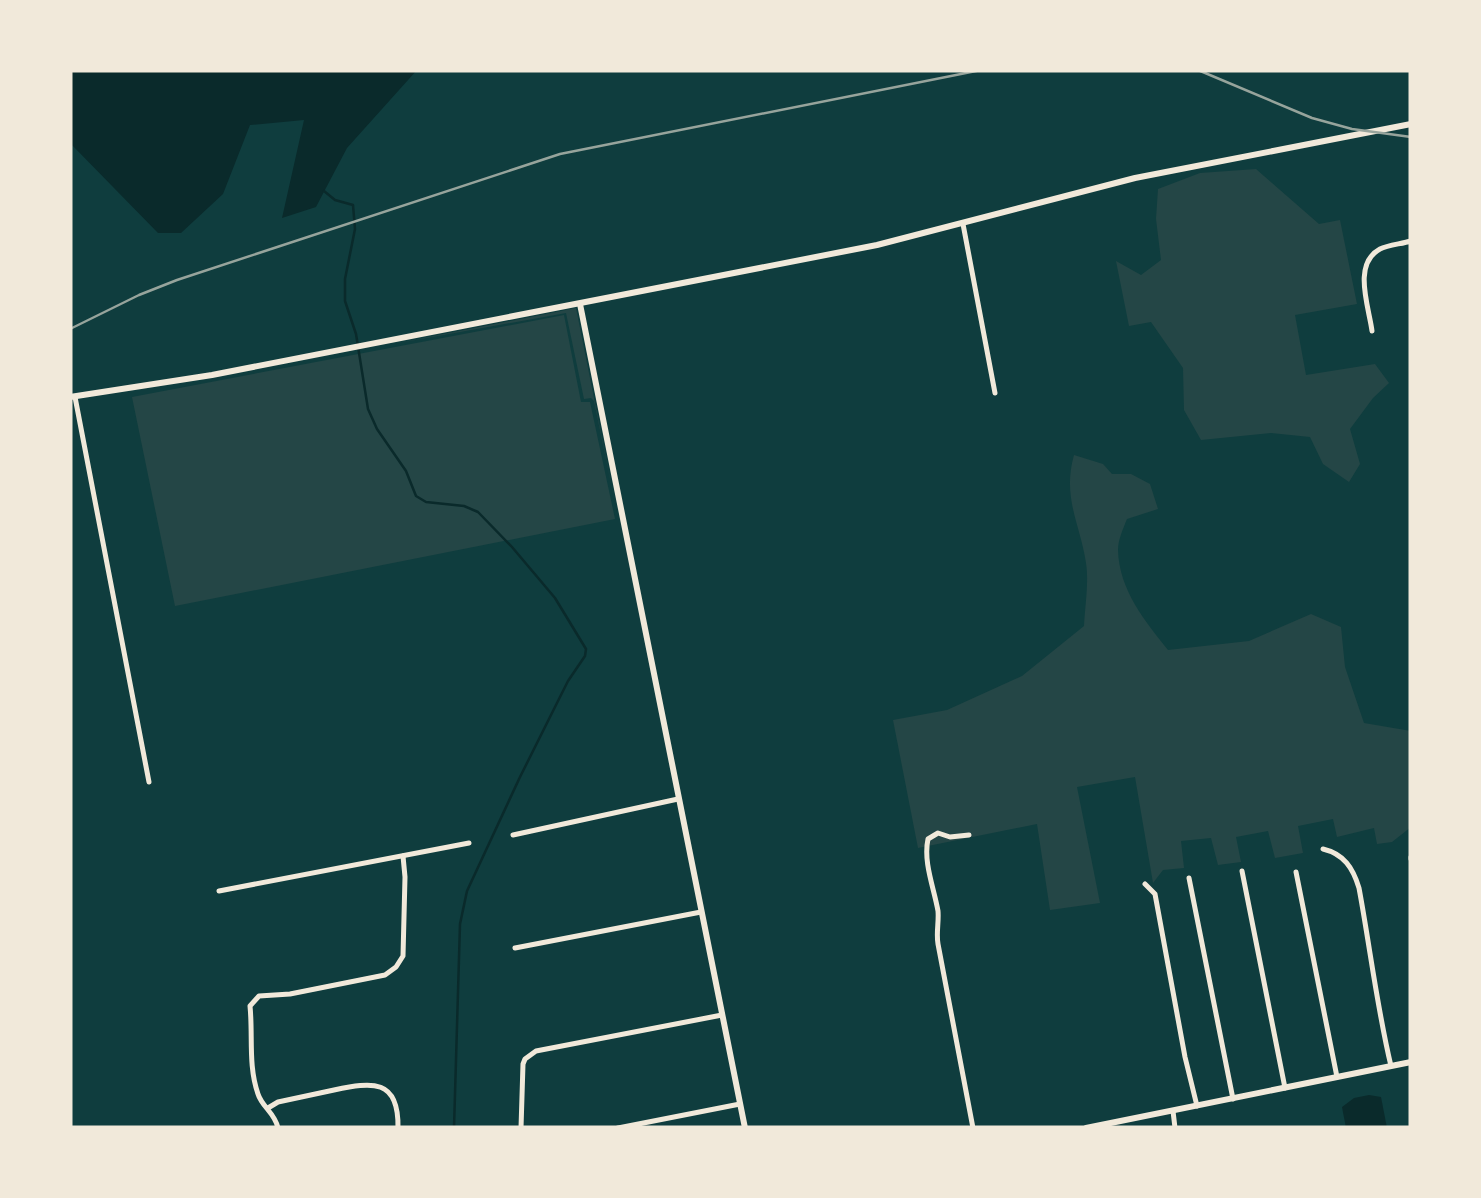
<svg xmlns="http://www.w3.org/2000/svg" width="1481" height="1198" font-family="Rubik,sans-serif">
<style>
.green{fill:#244646}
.water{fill:#0a2a2b}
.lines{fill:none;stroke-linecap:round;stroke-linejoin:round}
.stream{stroke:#0a2a2b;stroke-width:2.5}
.minor{stroke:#f1e9da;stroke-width:5}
.tertiary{stroke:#f1e9da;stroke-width:6}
.rail{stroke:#97a49c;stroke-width:2.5}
</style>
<rect width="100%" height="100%" fill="#0f3d3e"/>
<g class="green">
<path d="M1256 169 1319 224 1340 220 1357 304 1295 315 1306 375 1375 364 1389 383 1373 398 1350 429 1360 464 1349 482 1323 464 1310 437 1271 433 1201 440 1184 410 1183 368 1151 322 1129 326 1116 261 1141 275 1161 260 1156 219 1158 189 1200 173Z"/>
<path d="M576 308 617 513 594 401 591 398 584 399 566 313 393 344Z"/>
<path d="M564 315 581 402H590L615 519 175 606 132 397Z"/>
<path d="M1074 455 1103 464 1112 474H1131L1150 484 1158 509 1127 519C1123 529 1118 540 1118 550 1119 590 1145 621 1168 650L1249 641 1311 614 1341 627 1345 667 1364 723 1411 731V827L1392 842 1377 844 1374 828 1337 837 1333 819 1298 826 1303 853 1275 858 1268 831 1236 837 1241 862 1218 865 1211 838 1181 841 1184 868 1163 870 1153 883 1135 777 1077 787 1100 903 1050 910 1037 824 918 848 893 720 947 710 1022 676 1084 626C1085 606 1089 582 1086 563 1080 523 1062 498 1074 455Z"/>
</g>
<g class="water">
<path d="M70 70H417L347 148 316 207 282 218 304 120 250 125 223 194 181 233H158L70 143Z"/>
<path d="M1369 1095 1381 1097 1387 1128H1346L1342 1107 1354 1098Z"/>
</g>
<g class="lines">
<path class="stream" d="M324 191 335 200 353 205 355 229 345 279V301L356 334 368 409 377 429 406 471 416 496 426 502 464 506 478 512 512 547 555 598 586 649 585 656 568 681 520 777 467 891 460 924 454 1128"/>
<g class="minor">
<path d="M963 224 995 393"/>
<path d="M1372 331C1369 307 1352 264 1380 249 1388 245 1401 244 1411 241"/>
<path d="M75 397 149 782"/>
<path d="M513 835 678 799"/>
<path d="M969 835 950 837 938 833 928 839C923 862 934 888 938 911 939 922 936 933 938 944L973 1128"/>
<path d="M1323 849C1344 854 1353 868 1359 888 1370 947 1377 1008 1391 1066"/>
<path d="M1411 857V859"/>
<path d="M1242 871 1285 1088"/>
<path d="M1296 872 1337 1077"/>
<path d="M1189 878 1233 1099"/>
<path d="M1145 884 1155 894 1185 1057 1197 1106"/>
<path d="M219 891 469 843"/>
<path d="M515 948 701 912"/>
<path d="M268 1108 278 1102C297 1098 315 1094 334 1090 372 1082 399 1078 398 1128"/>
<path d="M1173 1111 1175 1128"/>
<path d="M278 1128C275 1113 262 1107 258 1094 248 1066 253 1035 250 1006L259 996 290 994 385 975 396 967 403 956 405 877 403 856"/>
<path d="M521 1128 523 1064 525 1059 536 1051 722 1015"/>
<path d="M618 1128 740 1104"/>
</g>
<g class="tertiary">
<path d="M580 304 745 1128"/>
<path d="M70 397 212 375 877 245 1135 178 1411 124"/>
<path d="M1086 1128 1411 1062"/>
</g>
<g class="rail">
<path d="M1198 70 1312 118 1352 129 1411 137"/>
<path d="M70 329 139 295 177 280 560 154 981 70"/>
</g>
</g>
<rect width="1481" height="1198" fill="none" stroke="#f1e9da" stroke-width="145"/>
</svg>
